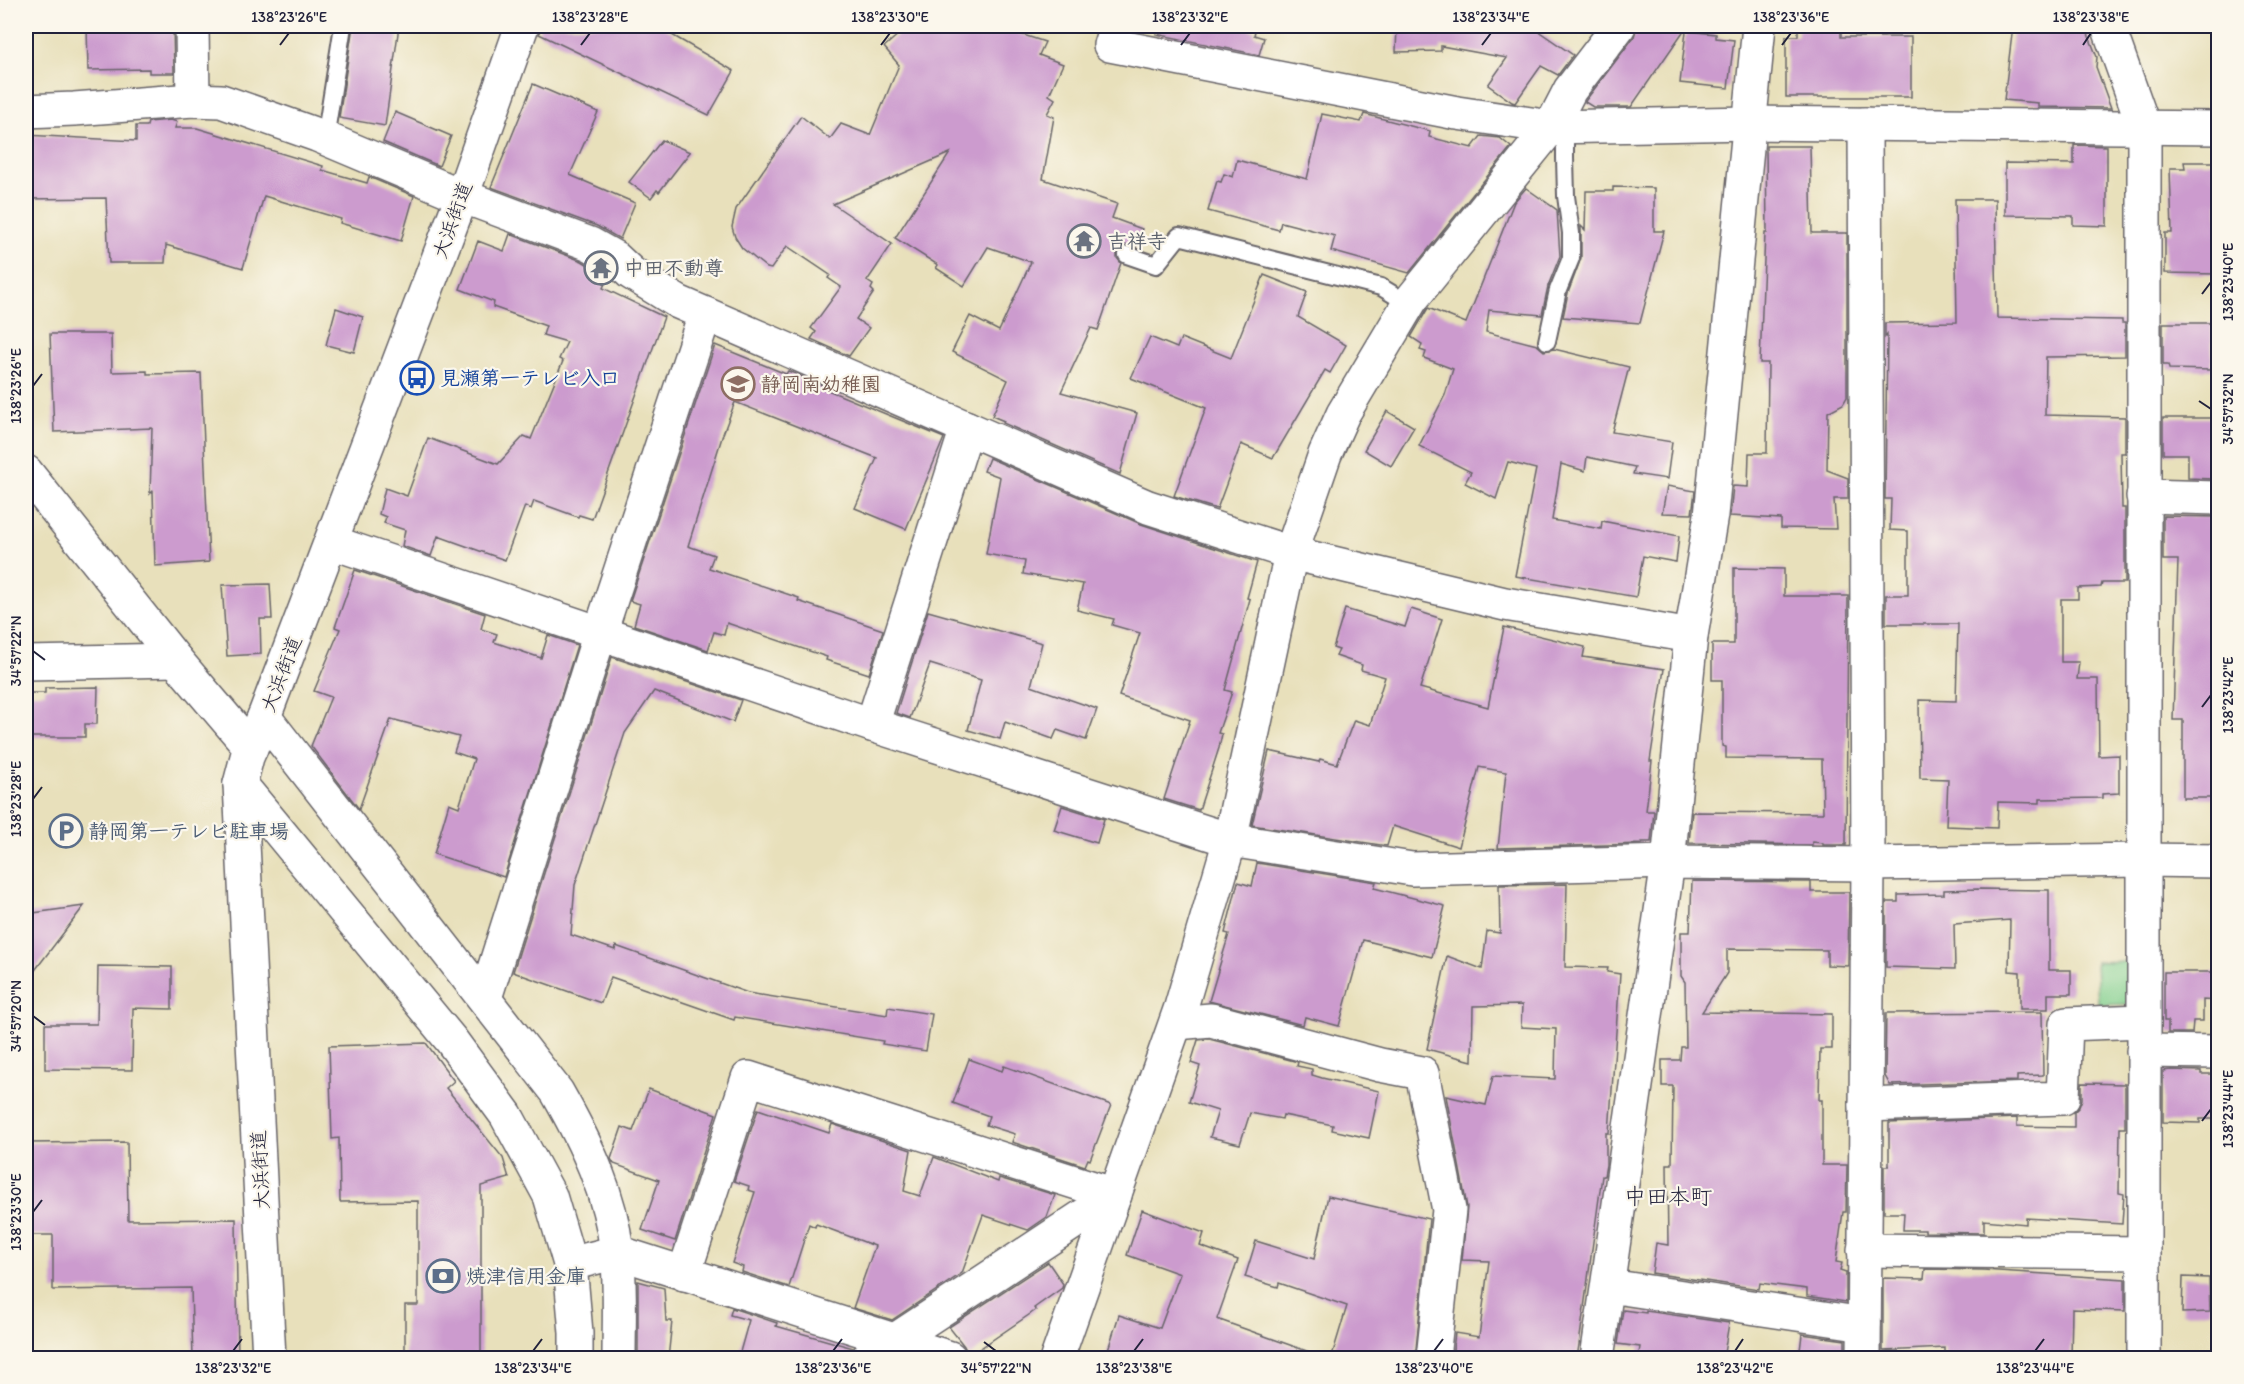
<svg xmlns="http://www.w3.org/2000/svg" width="2244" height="1384" font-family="Itim,'Klee One',sans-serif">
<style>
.green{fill:#82cf8d;stroke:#527864;stroke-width:1.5}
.building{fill:#cc9bce}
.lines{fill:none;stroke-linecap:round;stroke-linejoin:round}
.service-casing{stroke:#676468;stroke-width:20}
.minor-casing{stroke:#676468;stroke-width:36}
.tertiary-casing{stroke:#676468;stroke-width:36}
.service{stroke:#fff;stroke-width:16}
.minor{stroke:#fff;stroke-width:33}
.tertiary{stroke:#fff;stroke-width:33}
.ticks{fill:none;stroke:#22223b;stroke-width:2}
.labels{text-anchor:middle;stroke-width:4.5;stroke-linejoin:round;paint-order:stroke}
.street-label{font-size:20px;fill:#22223b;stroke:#fbf7ec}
.worship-label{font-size:20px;font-weight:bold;fill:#5b616d;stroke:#fbf7ec;text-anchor:start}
.transit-label{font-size:20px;font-weight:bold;fill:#164399;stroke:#fbf7ec;text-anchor:start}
.education-label{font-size:20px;font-weight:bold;fill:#785e54;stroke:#fbf7ec;text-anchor:start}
.service-label{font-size:20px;font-weight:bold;fill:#4e5e75;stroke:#fbf7ec;text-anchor:start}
.quarter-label{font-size:22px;fill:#22223b;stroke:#fbf7ec}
.neatline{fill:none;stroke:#22223b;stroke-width:2}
.ticks-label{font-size:15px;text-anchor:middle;fill:#22223b}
</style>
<rect width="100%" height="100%" fill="#fbf7ec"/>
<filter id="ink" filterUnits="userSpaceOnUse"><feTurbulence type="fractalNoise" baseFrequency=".0167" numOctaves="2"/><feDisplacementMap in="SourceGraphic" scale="12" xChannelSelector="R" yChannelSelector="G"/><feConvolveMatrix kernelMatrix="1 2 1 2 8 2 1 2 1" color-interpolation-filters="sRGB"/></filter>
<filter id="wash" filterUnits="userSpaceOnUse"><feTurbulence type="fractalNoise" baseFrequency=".008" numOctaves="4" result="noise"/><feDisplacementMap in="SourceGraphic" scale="24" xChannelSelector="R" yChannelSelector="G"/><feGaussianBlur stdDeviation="1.35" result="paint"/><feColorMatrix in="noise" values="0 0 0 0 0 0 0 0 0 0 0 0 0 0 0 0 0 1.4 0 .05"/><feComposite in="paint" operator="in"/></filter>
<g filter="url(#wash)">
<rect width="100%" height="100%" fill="#e8e0bb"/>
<path class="green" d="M2134 961 2135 1004 2098 1005 2096 962Z"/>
<g id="blocks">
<g class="building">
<path d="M87 26H173L174 73H149V69L88 70Z"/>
<path d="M353 26H399L385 126 339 118Z"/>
<path d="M540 26H659L674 33 672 35 734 71 709 115 539 34Z"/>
<path d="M908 26H996L1045 42 1039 55 1063 64 1049 95 1055 99 1047 114 1054 117 1043 179 1117 204 1112 218 1142 229 1136 247 1124 245 1117 251V258L1121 263 1098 330 1091 328 1061 392 1137 413 1120 474 1003 423 1004 421 992 416 1008 380 952 352 970 316 999 331 1031 262 988 247 964 286 936 268 938 265 895 238 950 153 833 204 892 244 867 281 873 285 871 289 874 292 856 319 869 328 849 356 811 339 816 332 811 328 841 287 828 278 830 275 787 246 771 269 767 268 742 248 735 237 732 227 736 209 801 116 830 139 841 124 870 135 899 65 884 47Z"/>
<path d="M1157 26H1238L1255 31 1254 35 1264 38 1259 55 1156 34Z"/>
<path d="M1397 26H1531L1573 55 1558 75 1541 66 1515 103 1512 102 1488 85 1507 58 1441 46V51L1396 52Z"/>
<path d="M1637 26H1687L1631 107H1593L1585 102 1586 100 1634 37Z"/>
<path d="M2013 26H2085L2097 57 2096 67 2111 108 2038 107V103L2004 100Z"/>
<path d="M1798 29H1841V37H1911V97H1786V36H1798Z"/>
<path d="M1686 31 1716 34V38L1734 40 1728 88 1680 83Z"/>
<path d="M533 84 598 112 570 175 635 203 620 239 597 226 491 187Z"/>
<path d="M395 112 451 136 439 166 383 142Z"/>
<path d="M1322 114 1361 122 1364 114 1368 115 1430 131 1429 137 1472 148 1481 136 1500 138 1511 147 1409 273 1331 251 1335 236 1281 222 1279 230 1208 211 1217 181 1221 182 1224 174 1233 177 1237 160 1307 179Z"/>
<path d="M171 120 177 122 175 128H197L323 166 322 170 367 183 369 177 414 196 401 241 340 223 341 219 264 196 243 268 166 245 165 263H109L106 198 26 199V135L136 141V126H147L148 122Z"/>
<path d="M662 140 690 152 659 192 657 190 651 198 629 182Z"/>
<path d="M2074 145 2107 146V226L2073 225V216L2005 215V163L2074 164Z"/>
<path d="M1766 146H1810L1812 233H1847V397L1843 404 1828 412 1827 470 1848 478V499H1834L1836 529 1781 528V519L1730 516 1733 486 1748 487 1749 453H1767L1768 363H1760L1765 233H1767Z"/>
<path d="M2184 162H2218V274L2165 273V233H2172L2170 168H2185Z"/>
<path d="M1613 187 1654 188V231H1664L1640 323 1563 317 1568 293 1581 258V226L1585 230 1586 191H1613Z"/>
<path d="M1526 188 1557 210 1560 256 1548 286 1542 315 1489 310 1486 332 1537 345 1544 351 1554 349 1629 367 1612 432 1672 442 1667 479 1633 474 1635 467 1587 457 1585 471 1561 464 1552 520 1601 529 1602 521 1679 536 1676 562 1643 556 1636 597 1515 576 1536 469 1508 462 1496 499 1465 483 1471 472 1419 446 1445 395 1453 369 1424 358 1426 352 1420 350 1422 344 1411 337 1428 308 1466 323 1514 202Z"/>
<path d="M1955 199H1995L1997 318 2122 320V323H2125V356L2046 357 2045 415 2125 417V453H2121L2122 508H2125V583H2102L2101 587 2078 588V599H2061V662H2079L2077 679H2098L2099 756 2119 755V793L2102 794V798L2040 799V803L1998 802 1997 828 1946 826 1948 779 1920 778 1919 700 1956 701 1958 624H1886V595H1908V531L1890 530 1891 499H1885L1887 334 1885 337V323L1957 322Z"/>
<path d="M510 234 582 261 608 277 603 288 664 317 592 519 579 515 578 517 534 501 531 509 525 506 505 560 438 536 431 556 402 546 405 530 384 523 386 517 379 514 385 488 407 496 428 438 498 464 524 436 531 439 563 361 559 359 567 342 543 335 546 326 493 307 494 302 460 289 478 241 504 251Z"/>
<path d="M1264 275 1307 292 1298 317 1346 345 1330 373 1325 370 1273 458 1241 444 1217 509 1174 496 1206 408 1131 378 1150 337 1177 348 1181 338 1231 358Z"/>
<path d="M336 308 363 317 354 352 326 345Z"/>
<path d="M2163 323H2212V370L2169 369 2168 365H2163Z"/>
<path d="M50 334H111L112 372 147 371V374L201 373 209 562 155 566 153 491 150 494 152 428 54 432Z"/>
<path d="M715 345 786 374 788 371 827 387 825 389 944 438 906 529 855 508 877 458 735 402 723 434 688 546 714 555 709 568 799 598 798 601 883 630 869 674 826 660 827 657 727 623 724 635 714 632 708 650 634 625 640 604 630 601Z"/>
<path d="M1387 411 1414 427 1391 466 1364 450Z"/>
<path d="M2163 418H2213V479L2188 478V454H2163Z"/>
<path d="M989 458 1141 524 1257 562 1247 598 1250 599 1225 690 1232 692 1218 733 1222 734 1219 748 1199 810 1164 799 1190 720 1119 696 1140 633 1112 625 1114 619 1077 610 1083 584 1023 574 1025 561 986 554 1000 477 984 471Z"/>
<path d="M1667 486 1695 491 1692 514 1662 513Z"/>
<path d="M2163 516 2218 517V798H2183V720H2173L2178 560H2163Z"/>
<path d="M1734 568 1784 569V596H1848L1846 845H1823V843L1812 842V845L1689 843 1692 812 1823 813 1822 759 1726 758V747L1722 746V680H1712V644H1734Z"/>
<path d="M355 570 485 614 481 629 497 634 494 642 541 658 548 635 577 645 504 877 434 854 449 803 459 807 474 759 454 752 459 737 391 719 359 809 311 746 331 697 314 691 340 629 335 627Z"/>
<path d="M270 584 272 619H260L261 654 227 656 222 585Z"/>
<path d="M1345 609 1405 627 1411 609 1442 619 1420 688 1488 707 1504 627 1585 647 1583 657 1664 669 1650 761H1652L1646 811H1654L1651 842H1642V844L1498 848 1506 772 1479 767 1459 847 1393 826 1387 846 1252 825 1269 751 1319 762 1320 759 1337 764 1354 720 1370 725 1385 677 1361 670 1362 665 1336 656 1339 650 1333 648Z"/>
<path d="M928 611 1042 643 1031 686 1097 709 1086 740 1057 730 1053 739 1005 722 1000 739 968 730 981 680 930 664 910 718 896 713Z"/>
<path d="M612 657 741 700 733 722 654 691 625 733 575 885 571 935 615 950 616 946 748 993 887 1015 888 1007 932 1014 926 1051 882 1044 883 1041 735 1017 734 1020 611 977 601 1003 513 972Z"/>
<path d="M98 687 97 724H85V737H26V693H45V688Z"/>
<path d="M1062 806 1104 819 1097 843 1054 830Z"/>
<path d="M1257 863 1376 882 1374 888 1445 906 1432 957 1363 940 1339 1026 1305 1017 1303 1025 1209 1001 1229 934 1225 933 1238 882 1252 886Z"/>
<path d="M1692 881 1811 882V892H1849L1848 966 1827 965V950L1727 949V973L1702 1012 1832 1014V1049H1820L1819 1100H1822V1165H1847L1846 1212H1843L1836 1262 1842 1263 1840 1270 1846 1272V1302L1807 1296V1289L1760 1283 1759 1289 1652 1273 1656 1243 1668 1245 1667 1164H1672L1673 1086H1662V1060H1680L1681 1047H1686L1685 982 1681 976V932H1690Z"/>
<path d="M1567 884 1565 967 1608 968 1607 972 1620 974 1609 1133H1606V1165L1604 1176H1602L1577 1359H1452L1455 1333 1479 1337 1489 1261 1462 1260 1467 1207 1446 1096 1486 1105 1493 1076 1555 1079 1556 1029 1521 1027 1522 1005 1473 1006 1472 1061 1427 1049 1447 956 1482 969 1487 931 1500 933 1499 885Z"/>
<path d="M1979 889 2049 890V970H2071V994H2048V1009H2020V972L2009 971 2010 920 1954 924 1955 969 1886 967V902H1898V895L1944 894V890Z"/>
<path d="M84 906 26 982V914Z"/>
<path d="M98 966 172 967V1009L133 1008 132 1070 45 1069V1024H97Z"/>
<path d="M2164 972H2218V1001L2203 1000V1021H2193L2192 1033H2168V1021H2164Z"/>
<path d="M2042 1012 2043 1075 2017 1076V1081L1890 1085 1885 1076 1886 1013Z"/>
<path d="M1209 1039 1298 1062 1297 1066 1312 1069V1075L1322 1078 1379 1091 1369 1138 1332 1130 1333 1125 1283 1115 1282 1119 1250 1113 1240 1144 1210 1137 1218 1111 1189 1102 1200 1066 1191 1063 1198 1040Z"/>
<path d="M426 1043 454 1081 446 1088 503 1158 509 1178 481 1186V1359H405V1305H418V1201L340 1202 339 1138 332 1139 329 1046Z"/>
<path d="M969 1059 1002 1071 1004 1066 1111 1105 1090 1160 1088 1159 1085 1166 1012 1142 1015 1134 986 1125 989 1116 953 1103Z"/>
<path d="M2171 1070 2201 1071V1074H2218V1119H2200V1123L2163 1122V1071Z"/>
<path d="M2082 1083 2125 1084V1128H2120L2119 1193 2124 1194 2122 1224 2026 1218V1224L1984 1220V1233L1925 1232V1230H1903L1904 1213H1884V1166H1889V1123L2017 1118V1126L2074 1127V1112L2079 1107 2082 1099Z"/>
<path d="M649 1089 716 1114 675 1241 642 1230 659 1180 614 1164 611 1159 622 1127 633 1131Z"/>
<path d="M758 1109 829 1133 832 1124 911 1150 904 1191 920 1196 934 1157 998 1182 999 1178 1055 1195 1047 1217 1028 1230 983 1215 962 1273 892 1320 853 1308 875 1246 816 1224 815 1227 809 1224 789 1287 742 1272 743 1267 732 1263 755 1192 748 1190 749 1186 734 1181Z"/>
<path d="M127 1142 128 1220 236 1219 238 1359H193L191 1288 53 1290V1235H26V1143Z"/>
<path d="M1328 1196 1429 1219 1415 1359H1331L1347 1306 1279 1283 1278 1287 1245 1277 1256 1241 1314 1259Z"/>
<path d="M1142 1210 1204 1233 1200 1246 1238 1260 1217 1319 1318 1355V1359H1105L1119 1315 1160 1328 1180 1274 1127 1255Z"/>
<path d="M1048 1262 1063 1284 1062 1288 1034 1308 1036 1310 969 1356 964 1346 949 1327Z"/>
<path d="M1925 1269 1983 1270 2125 1279V1311L2072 1309 2071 1359H1945V1348L1883 1351V1278L1924 1279Z"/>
<path d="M2183 1277 2209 1278 2210 1312 2182 1313Z"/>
<path d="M638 1281 664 1288 666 1321H672L668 1359H638Z"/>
<path d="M732 1308 777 1323 776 1326 853 1348 849 1359H738L749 1320 730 1315Z"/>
<path d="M1623 1310 1646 1313V1311L1729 1323 1723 1359H1638L1640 1347 1618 1344Z"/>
<path d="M1802 1334 1845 1340V1359H1799Z"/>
</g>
</g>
</g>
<g filter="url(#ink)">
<use href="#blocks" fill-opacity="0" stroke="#676468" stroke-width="1.5"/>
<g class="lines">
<defs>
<g id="service">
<path d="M325 139 343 26"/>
<path d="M1127 255 1156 265 1179 236 1381 287 1409 304"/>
<path d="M1547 341 1558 290 1571 258V233L1566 196 1565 158V127"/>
</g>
<g id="minor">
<path d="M192 26 193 100"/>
<path d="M1116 26 1110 45 1457 113 1551 127 1750 123 2218 128"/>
<path d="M2108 26 2144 127V1358"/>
<path d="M26 111 74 109 193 100 221 101 317 135 462 196 590 244 615 258 631 273 678 302 1148 507 1291 553 1505 604 1691 636"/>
<path d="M2143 496 2218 498"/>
<path d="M331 542 872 725 1230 840 1412 869 1668 862 1868 864 2142 860 2218 861"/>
<path d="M26 663 176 660"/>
<path d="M264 717 557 1092C586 1143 610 1192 617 1252 621 1286 619 1324 619 1358"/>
<path d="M872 725 967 428"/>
<path d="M240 784 451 1040 506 1115 550 1196 570 1264 576 1333V1358"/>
<path d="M485 998 600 633 705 314"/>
<path d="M1176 1023 1211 1020 1380 1065 1422 1073 1449 1210 1433 1358"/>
<path d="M2143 1051 2218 1052"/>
<path d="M1866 1105 2063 1098 2066 1024 2143 1021"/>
<path d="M1864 1250 2143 1253"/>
<path d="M570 1264 617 1252 950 1358"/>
<path d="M684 1274 748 1078 1115 1195 868 1358"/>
<path d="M1609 1286 1864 1324"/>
<path d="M1057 1358 1181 1007 1230 840 1291 553 1325 454 1343 414 1411 300 1551 127 1570 90 1619 26"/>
<path d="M1597 1358 1668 862 1691 636 1711 515 1759 26"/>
<path d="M1864 1358 1868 864 1865 124"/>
</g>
<g id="tertiary">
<path d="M26 472 176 660 251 748"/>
<path d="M269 1358 240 784 247 757 264 717 462 196 522 26"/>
</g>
</defs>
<use href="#service" class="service-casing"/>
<use href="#minor" class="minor-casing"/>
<use href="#tertiary" class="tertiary-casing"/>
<use href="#service" class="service"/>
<use href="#minor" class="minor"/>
<use href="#tertiary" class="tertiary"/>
</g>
</g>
<path class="ticks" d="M280 45 289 33M581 45 590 33M881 45 890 33M1181 45 1190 33M1482 45 1491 33M1782 45 1791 33M2083 45 2091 33M2202 294 2211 282M33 386 42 374M2199 401 2211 409M33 651 45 660M2202 707 2211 695M33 799 42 787M33 1016 45 1025M2202 1121 2211 1109M33 1212 42 1200M984 1342 996 1351M233 1351 242 1339M533 1351 542 1339M833 1351 842 1339M1134 1351 1143 1339M1434 1351 1443 1339M1735 1351 1743 1339M2035 1351 2044 1339"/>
<defs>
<symbol id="temple-ring" viewBox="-11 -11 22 22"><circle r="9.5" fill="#fbf7ec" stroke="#6b7280" stroke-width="1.5"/><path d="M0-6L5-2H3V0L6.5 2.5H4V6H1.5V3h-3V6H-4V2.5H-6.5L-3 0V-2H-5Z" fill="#6b7280"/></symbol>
<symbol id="bus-ring" viewBox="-11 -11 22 22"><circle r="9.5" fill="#fbf7ec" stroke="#1a4fb4" stroke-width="1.5"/><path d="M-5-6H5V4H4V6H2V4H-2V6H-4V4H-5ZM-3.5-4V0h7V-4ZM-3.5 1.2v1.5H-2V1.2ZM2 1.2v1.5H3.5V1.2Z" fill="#1a4fb4"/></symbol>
<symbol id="school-ring" viewBox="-11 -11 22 22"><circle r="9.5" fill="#fbf7ec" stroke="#8d6e63" stroke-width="1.5"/><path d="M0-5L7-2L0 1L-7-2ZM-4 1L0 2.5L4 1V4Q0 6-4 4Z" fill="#8d6e63"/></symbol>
<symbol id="parking-ring" viewBox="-11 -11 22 22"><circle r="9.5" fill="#fbf7ec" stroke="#5c6f8a" stroke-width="1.5"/><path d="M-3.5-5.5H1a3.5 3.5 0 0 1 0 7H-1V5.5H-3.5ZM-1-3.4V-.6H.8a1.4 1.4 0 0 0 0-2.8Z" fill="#5c6f8a"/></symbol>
<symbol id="bank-ring" viewBox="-11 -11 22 22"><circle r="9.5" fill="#fbf7ec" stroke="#5c6f8a" stroke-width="1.5"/><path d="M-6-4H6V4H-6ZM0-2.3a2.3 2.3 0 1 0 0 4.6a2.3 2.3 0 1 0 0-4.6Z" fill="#5c6f8a"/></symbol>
</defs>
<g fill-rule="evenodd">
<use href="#temple-ring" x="1065" y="222" width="38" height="38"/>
<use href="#temple-ring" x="582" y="249" width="38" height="38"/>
<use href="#bus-ring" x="398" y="359" width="38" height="38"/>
<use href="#school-ring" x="719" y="365" width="38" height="38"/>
<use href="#parking-ring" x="47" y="812" width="38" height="38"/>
<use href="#bank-ring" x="424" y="1257" width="38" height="38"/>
</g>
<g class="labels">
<g class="street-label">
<text transform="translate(452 220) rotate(-70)" y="7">大浜街道</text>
<text transform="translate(281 674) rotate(-69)" y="7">大浜街道</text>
<text transform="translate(260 1170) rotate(-93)" y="7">大浜街道</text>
</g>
<g class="worship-label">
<text x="1107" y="248">吉祥寺</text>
<text x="624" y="275">中田不動尊</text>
</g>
<g class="transit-label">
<text x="440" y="385">見瀬第一テレビ入口</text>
</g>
<g class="education-label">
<text x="761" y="391">静岡南幼稚園</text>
</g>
<g class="service-label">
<text x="89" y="838">静岡第一テレビ駐車場</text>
<text x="466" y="1283">焼津信用金庫</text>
</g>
<g class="quarter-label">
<text x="1668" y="1204">中田本町</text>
</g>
</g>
<rect width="2244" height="1384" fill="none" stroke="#fbf7ec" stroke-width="66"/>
<rect x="33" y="33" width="2178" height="1318" class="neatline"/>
<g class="ticks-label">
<text x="289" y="22">138°23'26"E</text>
<text x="590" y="22">138°23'28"E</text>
<text x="890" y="22">138°23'30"E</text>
<text x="1190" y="22">138°23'32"E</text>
<text x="1491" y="22">138°23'34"E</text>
<text x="1791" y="22">138°23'36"E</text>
<text x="2091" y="22">138°23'38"E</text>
<text transform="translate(2228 282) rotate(-90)" y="5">138°23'40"E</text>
<text transform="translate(16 386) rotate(-90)" y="5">138°23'26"E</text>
<text transform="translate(2228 409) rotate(-90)" y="5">34°57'32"N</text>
<text transform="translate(16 651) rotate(-90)" y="5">34°57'22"N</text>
<text transform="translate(2228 695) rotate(-90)" y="5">138°23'42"E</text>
<text transform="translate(16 799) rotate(-90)" y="5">138°23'28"E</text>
<text transform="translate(16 1016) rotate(-90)" y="5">34°57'20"N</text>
<text transform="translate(2228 1109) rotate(-90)" y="5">138°23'44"E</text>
<text transform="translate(16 1212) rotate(-90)" y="5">138°23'30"E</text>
<text x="233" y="1373">138°23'32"E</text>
<text x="533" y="1373">138°23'34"E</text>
<text x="833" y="1373">138°23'36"E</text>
<text x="996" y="1373">34°57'22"N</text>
<text x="1134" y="1373">138°23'38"E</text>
<text x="1434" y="1373">138°23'40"E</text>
<text x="1735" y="1373">138°23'42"E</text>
<text x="2035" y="1373">138°23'44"E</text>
</g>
</svg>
